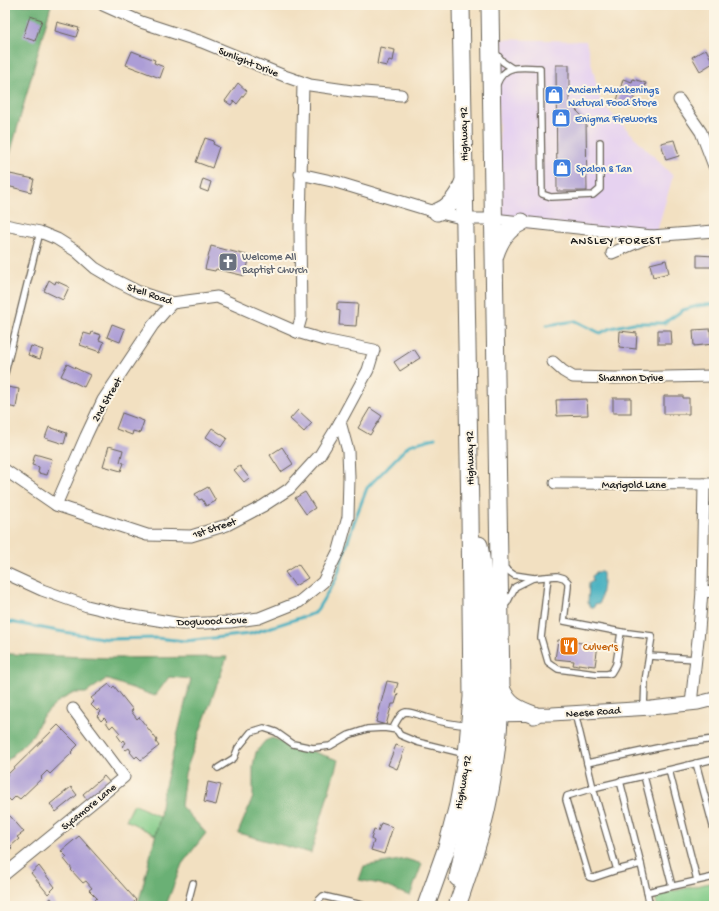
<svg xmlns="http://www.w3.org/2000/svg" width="719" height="911" font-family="'Gochi Hand',sans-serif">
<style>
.built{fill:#e6d2f0}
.green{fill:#83cc89;stroke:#507452}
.forest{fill:#6ab075;stroke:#436648}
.water{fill:#41aebf;stroke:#2e656e}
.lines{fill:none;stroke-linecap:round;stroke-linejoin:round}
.stream{stroke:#41aebf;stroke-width:3}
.building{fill:#ac9dd6}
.service-casing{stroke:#676156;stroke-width:8}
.minor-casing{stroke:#676156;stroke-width:13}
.tertiary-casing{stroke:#676156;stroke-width:15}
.primary-casing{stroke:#676156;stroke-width:19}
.service{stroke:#fff;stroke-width:5.5}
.minor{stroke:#fff;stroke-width:11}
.tertiary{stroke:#fff;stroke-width:13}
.primary{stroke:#fff;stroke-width:17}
.labels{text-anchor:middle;stroke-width:4;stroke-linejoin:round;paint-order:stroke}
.street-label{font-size:11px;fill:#1c1c1c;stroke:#fcf5e5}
.shop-label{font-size:11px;fill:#366cbe;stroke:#fcf5e5;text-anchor:start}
.worship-label{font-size:11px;fill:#5b616d;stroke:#fcf5e5;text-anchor:start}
.food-label{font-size:11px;fill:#c56008;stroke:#fcf5e5;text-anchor:start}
.neighbourhood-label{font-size:12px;letter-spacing:1px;fill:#1c1c1c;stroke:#fcf5e5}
</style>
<rect width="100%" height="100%" fill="#fcf5e5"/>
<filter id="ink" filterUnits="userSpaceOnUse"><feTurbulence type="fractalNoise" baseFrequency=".025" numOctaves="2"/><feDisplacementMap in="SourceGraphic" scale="8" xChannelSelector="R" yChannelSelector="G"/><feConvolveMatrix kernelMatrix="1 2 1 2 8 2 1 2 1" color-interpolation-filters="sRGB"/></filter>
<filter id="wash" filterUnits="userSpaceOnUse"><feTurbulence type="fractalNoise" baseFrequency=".012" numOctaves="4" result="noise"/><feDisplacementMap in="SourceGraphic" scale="16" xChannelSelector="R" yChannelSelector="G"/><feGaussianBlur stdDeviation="0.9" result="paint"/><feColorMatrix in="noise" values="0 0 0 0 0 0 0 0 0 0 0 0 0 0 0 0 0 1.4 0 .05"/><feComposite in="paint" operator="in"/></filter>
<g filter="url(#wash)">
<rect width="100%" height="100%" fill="#f2e0c1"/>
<path class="built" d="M495 39 586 41 601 103 673 176 655 238 503 226Z"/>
<g class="green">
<path d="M134 804 160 817 155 835 126 820Z"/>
<path d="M714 882V906H657L655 895Z"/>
</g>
<g class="forest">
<path d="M5 5H51L5 173Z"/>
<path d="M5 652 10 654 112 658 227 657 185 773 181 806 206 833 182 864 168 900 166 906H137L141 893 160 817 162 798 191 679 169 677 155 696 106 679 86 693H74L59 701 42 717 33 735 5 763Z"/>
<path d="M272 738 338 760 311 853 238 833 253 797V766L256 752 265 741Z"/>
<path d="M406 859 422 864 410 896 380 884 359 880 364 866Z"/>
</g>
<path class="water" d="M596 572H601L603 573V584L600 603 595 604 594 607H591L588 603 589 583 593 581 592 576 595 574Z"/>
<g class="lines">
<g class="stream">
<path d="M547 325 576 321 600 333 611 328 633 323H664L683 310 697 306 714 304"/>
<path d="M5 621 58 631 108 639 156 638 185 641 250 634 315 613 336 579 354 522 367 488 409 445 435 438"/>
</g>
</g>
<g id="blocks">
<g class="building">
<path d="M30 16 42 20 35 41 23 37Z"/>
<path d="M57 22 79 28 76 37 55 31Z"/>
<path d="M380 47 395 50 393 61 389 60 387 66 377 64Z"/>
<path d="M706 49 713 63 700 71 692 57Z"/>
<path d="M132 51 155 60 154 63 164 67 160 78 126 65Z"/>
<path d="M556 65H569V103L586 120 587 191H557Z"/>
<path d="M623 79 632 82 633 79 646 83 643 94 636 92 632 105 617 101Z"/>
<path d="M238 83 247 91 237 104 234 101 231 105 225 101Z"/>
<path d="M205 138 214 141 213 144 219 147 212 168 196 162Z"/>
<path d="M674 140 679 156 666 160 661 143Z"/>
<path d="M10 174 34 179 31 192 7 186Z"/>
<path d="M203 179 211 182 208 192 200 189Z"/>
<path d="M211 246 250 256 245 276 216 269 215 271 205 269Z"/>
<path d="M697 255 714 256V267H697Z"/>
<path d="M666 260 669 273 653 277 650 264Z"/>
<path d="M49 280 55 284 56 281 69 287 63 300 44 291Z"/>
<path d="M337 303 358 304 356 326 339 325 340 311 337 310Z"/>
<path d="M112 324 125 329 120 342 107 337Z"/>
<path d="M710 329 711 337H714V344L694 346 693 330Z"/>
<path d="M658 330H671L672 344H658Z"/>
<path d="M620 331 637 333 636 349 619 347Z"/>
<path d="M92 332 101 335 99 340 104 342 100 352 80 345 84 333 91 335Z"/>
<path d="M31 346 43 350 40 359 28 355Z"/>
<path d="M414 349 420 358 400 371 394 362Z"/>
<path d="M67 364 90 375 84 387 61 376Z"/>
<path d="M7 387 19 389 16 408 7 406 9 397H6Z"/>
<path d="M664 396H683V398H689V414H664Z"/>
<rect x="613" y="398" width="18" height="15"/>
<path d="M587 399 588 415 557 416 556 400Z"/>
<path d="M370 408 382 416 370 435 358 428Z"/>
<path d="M298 410 312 423 304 432 290 419Z"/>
<path d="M122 413 144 421 140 433 133 431 132 435 116 429Z"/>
<path d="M49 427 67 433 64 444 45 438Z"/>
<path d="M212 428 227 438 221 447 206 437Z"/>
<path d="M109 446 123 450 120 462 124 463 121 471 103 466Z"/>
<path d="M282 447 293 464 281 472 270 455Z"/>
<path d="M35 454 52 459 47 475 38 473 39 467 32 465Z"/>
<path d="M240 466 249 478 244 482 234 470Z"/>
<path d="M208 487 216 501 206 506 202 499 199 500 195 494Z"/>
<path d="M305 492 315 508 306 514 295 498Z"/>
<path d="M298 564 308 578 295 586 285 572Z"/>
<path d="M558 640 598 645 595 666 578 664V666L573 665 574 661 555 659Z"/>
<path d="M387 681 398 683 395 693 398 694 395 704H392L386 725 376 722Z"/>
<path d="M109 684 112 688 114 686 133 710 131 711 137 719 139 717 157 740 156 742 159 746 141 760 137 756 135 758 130 752 131 751 129 748 126 750 122 746 126 743 124 740 122 742 117 735 120 733 113 725 110 728 106 722 107 721 104 718 101 721 97 716 101 712 99 709 97 711 91 705 94 702 91 698Z"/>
<path d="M58 725 78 745 71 752 72 753 50 774 47 771 41 777 42 778 20 799 16 796 11 801 5 795V777Z"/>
<path d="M396 745 405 748 397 769 388 765Z"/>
<path d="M104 776 111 784 89 802 83 794Z"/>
<path d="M208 782 221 785 216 805 204 802Z"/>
<path d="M71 787 77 795 56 812 50 804Z"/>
<path d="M6 813 11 817 24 832 17 837 19 839 10 847 12 849 7 853 5 852V814Z"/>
<path d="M381 823 393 827 384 854 371 850 374 841 371 839 374 830 378 831Z"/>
<path d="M79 836 136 900 130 906H103L101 904 98 906 94 901 97 898 89 890 92 888 86 881 83 883 71 870 72 869 64 859 67 857 61 851Z"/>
<path d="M39 866 55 887 48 894 31 873Z"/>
<path d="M51 898 57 906H45L43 904Z"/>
</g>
</g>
</g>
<g filter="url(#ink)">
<use href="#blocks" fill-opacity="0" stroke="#676156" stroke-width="1"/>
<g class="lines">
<defs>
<g id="service">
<path d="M495 52 503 62 512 68"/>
<path d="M497 84C505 63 521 68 540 68L542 194 551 197 593 195 600 189V142"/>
<path d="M5 373 40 232"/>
<path d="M503 567 514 575 534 578 557 576 564 578 568 582V587L564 621 621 632 652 636 645 681 644 708"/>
<path d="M548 577 541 638 548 662 558 669 596 674H607L611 673 614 668 616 664 621 632"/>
<path d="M504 605 507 603 515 587 533 578"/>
<path d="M649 656 696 659"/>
<path d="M575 713 593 788 714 759"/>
<path d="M466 754 417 742 400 735 394 726C397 721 400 713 406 712 413 712 421 716 428 718 441 722 454 725 468 725"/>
<path d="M587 763 671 745 714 739"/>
<path d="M696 763 714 830"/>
<path d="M218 768 234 758 238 748 251 732 264 728 276 732 293 744 313 748 330 746 349 735 367 729 384 728 397 730"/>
<path d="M669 770 697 880"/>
<path d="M644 776 672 886"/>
<path d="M620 781 641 864 650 906"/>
<path d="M617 870 593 878 589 877 566 800 567 796 593 788 617 870 641 864"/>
<path d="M647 892 714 877"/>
<path d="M187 906 193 883"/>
<path d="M316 906 318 901 323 896 362 905V906"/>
</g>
<g id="minor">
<path d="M103 5 141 22 202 42 287 77 310 85 352 91 401 95"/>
<path d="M679 100 701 132 714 166"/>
<path d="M300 174 336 182 432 211 465 219H493L652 236"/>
<path d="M5 225 40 232 57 239 76 251 95 268 117 281 139 292 172 303 217 297 297 332 324 340 374 350 368 370 340 422 320 455 289 489 263 506 227 525 191 536 147 535 56 505 5 470"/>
<path d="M612 253 652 236 714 231"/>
<path d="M297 332 301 318 300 228 303 83"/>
<path d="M553 362 563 371 573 377 615 378 714 376"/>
<path d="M555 483 714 484"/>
<path d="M56 505 86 436 103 400 153 325 172 303"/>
<path d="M5 573 42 590 87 606 121 614 182 624 230 622 259 618 299 602 323 582 339 550 348 517 349 477 348 451 340 422"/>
<path d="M702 591 714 592"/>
<path d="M691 704 699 630 702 591 704 484"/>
<path d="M5 874 124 777 73 709"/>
</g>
<path id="tertiary" d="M491 715 552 714 651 708 698 703 714 699"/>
<g id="primary">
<path d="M437 212C451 207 458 196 463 183"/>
<path d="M495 255C500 240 507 229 522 222"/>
<path d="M501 688C508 705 517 709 534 715"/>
<path d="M458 878C464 842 474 807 480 770 487 729 486 687 486 646 485 612 485 578 479 545"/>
<path d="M426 906 447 847 458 805 467 755 472 697 470 515 461 5"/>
<path d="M457 906C466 880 475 854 482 827 494 782 499 735 501 688L490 5"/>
</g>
</defs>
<use href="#service" class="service-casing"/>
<use href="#minor" class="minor-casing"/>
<use href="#tertiary" class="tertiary-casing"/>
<use href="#primary" class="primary-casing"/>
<use href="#service" class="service"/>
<use href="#minor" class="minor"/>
<use href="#tertiary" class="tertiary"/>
<use href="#primary" class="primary"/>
</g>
</g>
<defs>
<symbol id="shop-square" viewBox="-11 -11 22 22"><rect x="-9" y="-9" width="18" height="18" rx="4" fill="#3f7fe0" stroke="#fcf5e5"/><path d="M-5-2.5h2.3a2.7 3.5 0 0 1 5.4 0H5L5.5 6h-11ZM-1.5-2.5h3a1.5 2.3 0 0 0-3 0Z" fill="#fff"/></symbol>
<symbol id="church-square" viewBox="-11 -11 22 22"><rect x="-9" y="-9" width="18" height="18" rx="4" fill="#6b7280" stroke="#fcf5e5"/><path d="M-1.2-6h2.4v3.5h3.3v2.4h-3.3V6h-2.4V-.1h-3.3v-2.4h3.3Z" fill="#fff"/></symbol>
<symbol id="restaurant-square" viewBox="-11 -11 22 22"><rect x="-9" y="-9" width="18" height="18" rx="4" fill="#e8710a" stroke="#fcf5e5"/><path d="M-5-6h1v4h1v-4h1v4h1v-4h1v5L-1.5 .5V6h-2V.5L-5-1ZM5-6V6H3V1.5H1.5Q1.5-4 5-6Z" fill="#fff"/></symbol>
</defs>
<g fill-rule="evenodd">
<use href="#shop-square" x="543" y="84" width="22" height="22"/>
<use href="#shop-square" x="550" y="107" width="22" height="22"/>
<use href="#shop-square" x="551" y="157" width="22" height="22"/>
<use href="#church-square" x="217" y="251" width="22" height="22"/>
<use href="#restaurant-square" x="558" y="635" width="22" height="22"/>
</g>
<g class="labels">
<g class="street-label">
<text transform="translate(249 61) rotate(22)" y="4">Sunlight Drive</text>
<text transform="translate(463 134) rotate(-91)" y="4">Highway 92</text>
<text transform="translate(150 293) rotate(18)" y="4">Stell Road</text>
<text x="631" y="381">Shannon Drive</text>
<text transform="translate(106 399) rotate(-60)" y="4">2nd Street</text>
<text transform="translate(469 458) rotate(-91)" y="4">Highway 92</text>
<text x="634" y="488">Marigold Lane</text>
<text transform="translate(214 527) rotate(-18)" y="4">1st Street</text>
<text transform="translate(212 620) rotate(-2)" y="4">Dogwood Cove</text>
<text transform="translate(593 711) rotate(-4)" y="4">Neese Road</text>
<text transform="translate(462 782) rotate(-80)" y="4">Highway 92</text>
<text transform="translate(88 806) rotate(-39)" y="4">Sycamore Lane</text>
</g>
<g class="shop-label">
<text x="568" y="93">Ancient Awakenings<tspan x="568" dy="13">Natural Food Store</tspan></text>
<text x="575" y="122">Enigma Fireworks</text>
<text x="576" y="172">Spalon &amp; Tan</text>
</g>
<g class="worship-label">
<text x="242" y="260">Welcome All<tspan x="242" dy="13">Baptist Church</tspan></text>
</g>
<g class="food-label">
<text x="583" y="650">Culver's</text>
</g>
<g class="neighbourhood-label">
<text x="616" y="244">ANSLEY FOREST</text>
</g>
</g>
<rect width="719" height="911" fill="none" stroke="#fcf5e5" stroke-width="20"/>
</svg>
